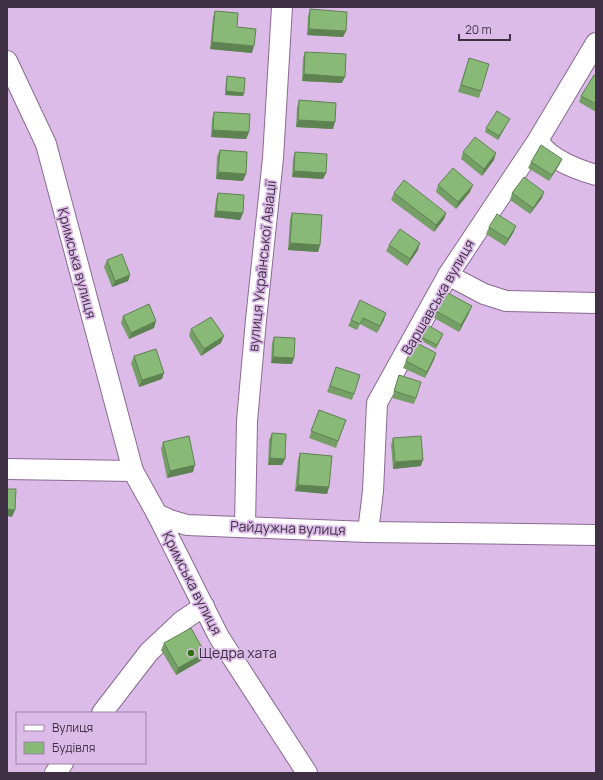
<svg xmlns="http://www.w3.org/2000/svg" width="603" height="780" font-family="Manrope,sans-serif">
<style>
.lines{fill:none;stroke-linecap:round;stroke-linejoin:round}
.street-casing{stroke:#8a6a93;stroke-width:22}
.street{stroke:#fff;stroke-width:20}
.wall{fill:#759f66}
.shaded-wall{fill:#5f8253}
.building{fill:#88b977;stroke:#5f8253}
.poi-dot{fill:#2f710c;stroke:#ddbbe8;stroke-width:1.5}
.labels{text-anchor:middle;stroke-width:3.5;stroke-linejoin:round;paint-order:stroke}
.street-label{font-size:14px;fill:#3f3143;stroke:#ddbbe8}
.poi-label{font-size:14px;fill:#3f3143;stroke:#ddbbe8;text-anchor:start}
</style>
<rect width="100%" height="100%" fill="#ddbbe8"/>
<g class="lines">
<defs>
<g id="street">
<path d="M7 61 46 144 133 471"/>
<path d="M540 143C549 159 579 170 596 175"/>
<path d="M448 275 484 294 506 301 596 303"/>
<path d="M7 469 133 471 157 514 170 520 187 525 368 532 596 535"/>
<path d="M157 514 219 637 307 773"/>
<path d="M245 526 247 421 256 320 273 158 282 7"/>
<path d="M368 532 373 491 377 403 448 275 538 140 596 43"/>
<path d="M102 713 149 652 182 621 204 606"/>
<path d="M55 773 63 763"/>
</g>
</defs>
<use href="#street" class="street-casing"/>
<use href="#street" class="street"/>
</g>
<g class="wall">
<path d="M310 9 346 31 343 37 307 35 308 16Z"/>
<path d="M215 11 237 27 252 53 210 49 213 17Z"/>
<path d="M305 52 342 83 302 81 303 58Z"/>
<path d="M469 58 481 91 479 98 458 92Z"/>
<path d="M227 76 244 93 243 96 225 95 226 79Z"/>
<path d="M596 76V112L579 102 581 96Z"/>
<path d="M299 100 333 129 296 127 297 107Z"/>
<path d="M214 112 249 132 246 139 211 137 212 119Z"/>
<path d="M510 119 508 122 498 140 485 132 486 128Z"/>
<path d="M220 150 243 181 216 179 217 156Z"/>
<path d="M295 152 326 173 323 179 292 177 293 159Z"/>
<path d="M463 152 494 160 482 176 461 159Z"/>
<path d="M562 159 559 165 549 181 528 168 531 162Z"/>
<path d="M438 185 470 192 456 209 436 192Z"/>
<path d="M218 193 243 213 240 220 214 217 216 199Z"/>
<path d="M394 193 446 213 444 219 434 232 391 200Z"/>
<path d="M512 193 542 198 530 214 510 200Z"/>
<path d="M292 213 320 245 318 252 288 250 290 219Z"/>
<path d="M516 226 513 233 505 246 486 234 489 227Z"/>
<path d="M389 245 418 250 407 266 386 251Z"/>
<path d="M107 260 130 275 128 281 112 287 104 267Z"/>
<path d="M436 311 469 313 459 332 434 318Z"/>
<path d="M386 313 377 333 360 324 357 330 348 326 351 320Z"/>
<path d="M123 316 154 328 129 339 121 323Z"/>
<path d="M191 329 221 343 201 356 189 336Z"/>
<path d="M419 336 442 337 436 349 418 339Z"/>
<path d="M274 337 292 364 271 363 272 343Z"/>
<path d="M436 353 425 378 403 368 406 361Z"/>
<path d="M134 356 162 379 139 387 131 363Z"/>
<path d="M336 367 354 394 352 400 327 392Z"/>
<path d="M399 375 416 398 414 404 392 398Z"/>
<path d="M319 410 346 420 336 448 309 438Z"/>
<path d="M272 433 285 459 282 465H268L269 440Z"/>
<path d="M393 438 421 466 393 469 391 445Z"/>
<path d="M163 442 193 472 167 478 161 449Z"/>
<path d="M300 453 329 487 327 494 295 491 298 460Z"/>
<path d="M164 643 202 660 176 675 161 650Z"/>
</g>
<g class="shaded-wall">
<path d="M309 29 346 31 343 37 307 35Z"/>
<path d="M212 42 254 46 252 53 210 49Z"/>
<path d="M304 74 345 77 342 83 302 81Z"/>
<path d="M226 91 244 93 243 96 225 95Z"/>
<path d="M510 119 508 122 498 140 499 136Z"/>
<path d="M298 120 335 122 333 129 296 127Z"/>
<path d="M213 130 249 132 246 139 211 137Z"/>
<path d="M496 153 494 160 482 176 484 169Z"/>
<path d="M562 159 559 165 549 181 552 175Z"/>
<path d="M294 171 326 173 323 179 292 177Z"/>
<path d="M218 172 246 174 243 181 216 179Z"/>
<path d="M473 185 470 192 456 209 458 202Z"/>
<path d="M544 192 542 198 530 214 533 208Z"/>
<path d="M216 211 243 213 240 220 214 217Z"/>
<path d="M446 213 444 219 434 232 436 225Z"/>
<path d="M516 226 513 233 505 246 508 239Z"/>
<path d="M290 243 320 245 318 252 288 250Z"/>
<path d="M420 243 418 250 407 266 410 259Z"/>
<path d="M130 275 128 281 112 287 115 281Z"/>
<path d="M472 306 469 313 459 332 461 325Z"/>
<path d="M386 313 384 320 377 333 380 326Z"/>
<path d="M156 321 154 328 129 339 131 333Z"/>
<path d="M224 336 221 343 201 356 204 349Z"/>
<path d="M436 353 434 360 425 378 427 372Z"/>
<path d="M273 357 294 358 292 364 271 363Z"/>
<path d="M164 373 162 379 139 387 142 380Z"/>
<path d="M270 458 285 459 282 465H268Z"/>
<path d="M423 460 421 466 393 469 395 462Z"/>
<path d="M195 465 193 472 167 478 170 471Z"/>
<path d="M298 485 329 487 327 494 295 491Z"/>
<path d="M7 509 15 510 12 517 7 516Z"/>
<path d="M205 653 202 660 176 675 178 668Z"/>
</g>
<g class="building">
<path d="M310 9 347 12 346 31 309 29Z"/>
<path d="M215 11 238 13 237 27 256 29 254 46 212 42Z"/>
<path d="M305 52 346 54 345 77 304 74Z"/>
<path d="M469 58 489 64 481 91 461 85Z"/>
<path d="M594 75 596 76V104L581 96Z"/>
<path d="M227 76 245 78 244 93 226 91Z"/>
<path d="M299 100 336 103 335 122 298 120Z"/>
<path d="M497 111 510 119 499 136 486 128Z"/>
<path d="M214 112 250 114 249 132 213 130Z"/>
<path d="M475 137 496 153 484 169 463 152Z"/>
<path d="M541 145 562 159 552 175 531 162Z"/>
<path d="M220 150 247 152 246 174 218 172Z"/>
<path d="M295 152 327 154 326 173 294 171Z"/>
<path d="M453 168 473 185 458 202 438 185Z"/>
<path d="M524 177 544 192 533 208 512 193Z"/>
<path d="M404 180 446 213 436 225 394 193Z"/>
<path d="M218 193 244 195 243 213 216 211Z"/>
<path d="M292 213 322 215 320 245 290 243Z"/>
<path d="M497 214 516 226 508 239 489 227Z"/>
<path d="M400 229 420 243 410 259 389 245Z"/>
<path d="M122 254 130 275 115 281 107 260Z"/>
<path d="M446 292 472 306 461 325 436 311Z"/>
<path d="M360 300 386 313 380 326 363 318 360 324 351 320Z"/>
<path d="M149 304 156 321 131 333 123 316Z"/>
<path d="M211 317 224 336 204 349 191 329Z"/>
<path d="M426 324 443 334 437 345 419 336Z"/>
<path d="M274 337 295 338 294 358 273 357Z"/>
<path d="M415 342 436 353 427 372 406 361Z"/>
<path d="M156 349 164 373 142 380 134 356Z"/>
<path d="M336 367 360 375 354 394 330 386Z"/>
<path d="M399 375 421 382 416 398 394 391Z"/>
<path d="M319 410 346 420 338 441 311 431Z"/>
<path d="M272 433 286 434 285 459 270 458Z"/>
<path d="M189 436 195 465 170 471 163 442Z"/>
<path d="M421 436 423 460 395 462 393 438Z"/>
<path d="M300 453 332 456 329 487 298 485Z"/>
<path d="M7 489H16L15 510 7 509Z"/>
<path d="M191 628 205 653 178 668 164 643Z"/>
</g>
<circle class="poi-dot" cx="191" cy="653" r="4"/>
<g class="labels">
<g class="street-label">
<text transform="translate(77 263) rotate(75)" y="5">Кримська вулиця</text>
<text transform="translate(262 266) rotate(-84)" y="5">вулиця Української Авіації</text>
<text transform="translate(438 297) rotate(-60)" y="5">Варшавська вулиця</text>
<text transform="translate(288 528) rotate(2)" y="5">Райдужна вулиця</text>
<text transform="translate(192 583) rotate(63)" y="5">Кримська вулиця</text>
</g>
<g class="poi-label">
<text x="199" y="658">Щедра хата</text>
</g>
</g>
<rect width="603" height="780" fill="none" stroke="#3f3143" stroke-width="16"/>
<rect x="16" y="712" width="130" height="52" fill="#ddbbe8" stroke="#9e84a6"/>
<rect x="24" y="725" width="20" height="6" fill="#ffffff" stroke="#9e84a6"/>
<text x="52" y="732" font-size="12" fill="#3f3143">Вулиця</text>
<rect x="24" y="742" width="20" height="12" fill="#88b977" stroke="#9e84a6"/>
<text x="52" y="752" font-size="12" fill="#3f3143">Будівля</text>
<path d="M459 34v6h51v-6" fill="none" stroke="#3f3143" stroke-width="2"/>
<text x="465" y="34" font-size="12" fill="#3f3143" stroke="#ddbbe8" stroke-width="3" paint-order="stroke">20 m</text>
</svg>
